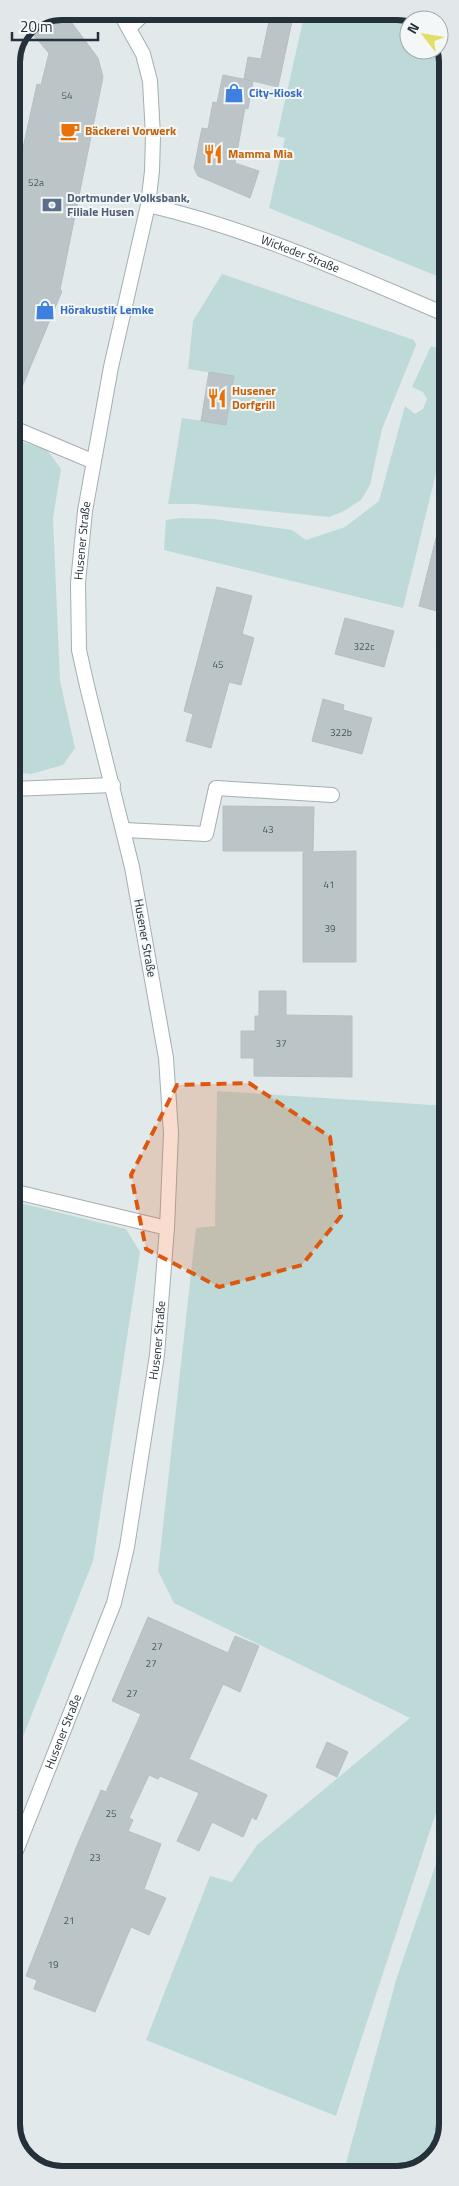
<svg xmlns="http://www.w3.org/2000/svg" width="459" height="2186" font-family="'Titillium Web',sans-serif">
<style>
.green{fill:#bddad9}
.building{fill:#bbc5c8;stroke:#b5c0c4}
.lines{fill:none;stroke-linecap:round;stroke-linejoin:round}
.service-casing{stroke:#a5aeb2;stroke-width:16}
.minor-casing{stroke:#a5aeb2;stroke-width:16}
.tertiary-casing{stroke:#a5aeb2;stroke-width:16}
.service{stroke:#fff;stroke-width:14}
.minor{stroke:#fff;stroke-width:14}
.tertiary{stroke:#fff;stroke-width:14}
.marked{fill:#de570e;fill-opacity:0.2;stroke:#de570e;stroke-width:4;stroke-dasharray:10 6;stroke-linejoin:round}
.labels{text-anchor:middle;stroke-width:4;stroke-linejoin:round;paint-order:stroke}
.number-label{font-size:10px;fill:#4a565e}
.shop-label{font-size:12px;font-weight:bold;fill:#366cbe;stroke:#f3f7f8;text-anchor:start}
.food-label{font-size:12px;font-weight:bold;fill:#c56008;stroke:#f3f7f8;text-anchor:start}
.service-label{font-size:12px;font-weight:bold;fill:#4e5e75;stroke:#f3f7f8;text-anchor:start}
.street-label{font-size:12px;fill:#24313a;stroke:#f3f7f8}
.rim{fill:none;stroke:#24313a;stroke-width:6}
</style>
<rect width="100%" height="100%" fill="#e2e9eb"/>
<g class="green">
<path d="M305 12H403L421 20H409V50H439V38L447 55V280L269 208 285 138 277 136Z"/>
<path d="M222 274 414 340 416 345 382 429 370 485 361 500 344 511 329 517 195 504H168L182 418 226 424 234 376 188 369 193 321Z"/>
<path d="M431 346 447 351V428L403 608 164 550 166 520 181 518 214 519 292 530 306 540 345 527 379 501 405 406 415 414 423 409 427 399 423 392 412 387Z"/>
<path d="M20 441 47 450 61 469 53 518 60 681 75 748 63 765 31 774 11 772V446Z"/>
<path d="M217 1091 448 1106V1776L336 2116 146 2040 210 1876 232 1882 257 1845 410 1718 174 1603 158 1571 196 1228 215 1226Z"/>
<path d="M12 1201 126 1229 140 1252 93 1561 12 1764Z"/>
<path d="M448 1829V2124L435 2158 404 2174H343L397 1977Z"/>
</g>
<g class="building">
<path d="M63 11 98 58 103 77 60 290 62 291 12 411 11 153 21 157 37 84 41 85 49 53 26 27Z"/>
<path d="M271 12H294L278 87 244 79 248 57 261 59Z"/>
<path d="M223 75 253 81 248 109 245 108 235 163 259 171 250 198 198 176 194 168 202 128 208 129 213 102 217 103Z"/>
<path d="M209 372 234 376 226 425 201 421Z"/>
<path d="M439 526 447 527V614L419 606Z"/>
<path d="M217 587 252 596 242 634 254 638 241 685 229 682 211 748 186 741 193 714 184 711Z"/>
<path d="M345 618 394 631 384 667 335 654Z"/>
<path d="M323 699 344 705 343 710 372 718 362 754 312 741Z"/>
<path d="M223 806 314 807 313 851H223Z"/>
<path d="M356 851V962H303V852Z"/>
<path d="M259 991H286V1015L352 1016V1077L254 1076V1058H241V1031H255V1016H259Z"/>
<path d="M148 1617 228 1653 235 1636 259 1646 240 1692 223 1684 189 1759 267 1795 256 1820 252 1817 243 1837 212 1822 199 1851 177 1841 199 1793 160 1776 158 1779 149 1775 129 1818 133 1820 128 1831 161 1844 144 1889 166 1898 149 1935 131 1927 95 2012 34 1989 37 1980 26 1976 76 1848 101 1790 106 1792 141 1714 112 1701Z"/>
<path d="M327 1742 348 1752 337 1777 316 1767Z"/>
</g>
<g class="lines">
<defs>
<g id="service">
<path d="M11 427 92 461"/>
<path d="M11 789 113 785"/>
<path d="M124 830 206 834 216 788 332 795"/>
<path d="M12 1191 167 1228"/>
</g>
<g id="minor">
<path d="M129 28 147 11"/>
<path id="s1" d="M148 205C252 229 350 274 447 315"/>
<path d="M444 647 447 648"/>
</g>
<g id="tertiary">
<path id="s2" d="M12 1861 114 1603 127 1547 157 1355 167 1228 171 1133 166 1058 132 867 87 686 79 650 78 583 85 511 111 367 148 205 152 171 153 136 150 81 143 54 119 11"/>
</g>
</defs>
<use href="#service" class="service-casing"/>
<use href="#minor" class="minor-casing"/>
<use href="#tertiary" class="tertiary-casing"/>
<use href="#service" class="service"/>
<use href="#minor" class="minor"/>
<use href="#tertiary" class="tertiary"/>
</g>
<path class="marked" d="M249 1083 330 1137 341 1216 302 1265 219 1287 146 1249 131 1175 177 1085Z"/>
<defs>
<symbol id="shop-bare" viewBox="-9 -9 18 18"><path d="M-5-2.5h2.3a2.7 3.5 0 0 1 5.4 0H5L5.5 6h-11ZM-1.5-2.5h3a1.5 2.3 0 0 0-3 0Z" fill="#3f7fe0" stroke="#f3f7f8" stroke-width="2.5" paint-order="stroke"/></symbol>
<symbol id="cafe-bare" viewBox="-9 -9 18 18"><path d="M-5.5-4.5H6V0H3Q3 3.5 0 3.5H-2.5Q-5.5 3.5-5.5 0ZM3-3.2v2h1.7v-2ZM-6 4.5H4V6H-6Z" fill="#e8710a" stroke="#f3f7f8" stroke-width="2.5" paint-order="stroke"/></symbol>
<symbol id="restaurant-bare" viewBox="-9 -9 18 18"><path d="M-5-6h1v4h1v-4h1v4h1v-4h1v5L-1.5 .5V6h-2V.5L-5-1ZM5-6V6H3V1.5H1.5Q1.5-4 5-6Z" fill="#e8710a" stroke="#f3f7f8" stroke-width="2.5" paint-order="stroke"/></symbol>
<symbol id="bank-bare" viewBox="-9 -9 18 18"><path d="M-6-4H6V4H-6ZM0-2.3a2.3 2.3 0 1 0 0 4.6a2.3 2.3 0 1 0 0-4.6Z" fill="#5c6f8a" stroke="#f3f7f8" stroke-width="2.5" paint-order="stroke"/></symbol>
</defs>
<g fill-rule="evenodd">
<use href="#shop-bare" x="220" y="79" width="28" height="28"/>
<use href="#cafe-bare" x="56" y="117" width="28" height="28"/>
<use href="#restaurant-bare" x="199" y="140" width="28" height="28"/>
<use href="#bank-bare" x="38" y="191" width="28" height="28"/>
<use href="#shop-bare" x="31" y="296" width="28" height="28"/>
<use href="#restaurant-bare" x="203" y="384" width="28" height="28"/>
</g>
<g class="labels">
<g class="number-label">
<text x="67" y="99">54</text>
<text x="36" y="186">52a</text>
<text x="364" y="650">322c</text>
<text x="218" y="668">45</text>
<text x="341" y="736">322b</text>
<text x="268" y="833">43</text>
<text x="329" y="888">41</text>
<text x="330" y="932">39</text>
<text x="281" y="1047">37</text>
<text x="157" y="1650">27</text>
<text x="151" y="1667">27</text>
<text x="132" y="1697">27</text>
<text x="111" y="1817">25</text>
<text x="95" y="1861">23</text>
<text x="69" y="1924">21</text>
<text x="53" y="1968">19</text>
</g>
<g class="shop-label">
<text x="249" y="97">City-Kiosk</text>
<text x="60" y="314">Hörakustik Lemke</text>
</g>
<g class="food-label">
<text x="85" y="135">Bäckerei Vorwerk</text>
<text x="228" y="158">Mamma Mia</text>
<text x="232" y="395">Husener<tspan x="232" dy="14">Dorfgrill</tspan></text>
</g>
<g class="service-label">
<text x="67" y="202">Dortmunder Volksbank,<tspan x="67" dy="14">Filiale Husen</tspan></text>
</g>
<g class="street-label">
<text dy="4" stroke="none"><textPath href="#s1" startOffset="160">Wickeder Straße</textPath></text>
<text dy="4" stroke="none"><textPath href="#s2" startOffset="1354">Husener Straße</textPath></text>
<text transform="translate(145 938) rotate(80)" y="4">Husener Straße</text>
<text dy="4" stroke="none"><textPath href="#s2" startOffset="544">Husener Straße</textPath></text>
<text dy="4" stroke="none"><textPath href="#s2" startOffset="139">Husener Straße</textPath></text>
</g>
</g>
<path d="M0 0H459V2186H0ZM62 20H397A42 42 0 0 1 439 62V2124A42 42 0 0 1 397 2166H62A42 42 0 0 1 20 2124V62A42 42 0 0 1 62 20Z" fill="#e2e7e9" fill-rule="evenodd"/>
<path class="rim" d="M62 20H397A42 42 0 0 1 439 62V2124A42 42 0 0 1 397 2166H62A42 42 0 0 1 20 2124V62A42 42 0 0 1 62 20Z"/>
<g transform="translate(424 35) rotate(301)"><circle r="24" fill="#f3f7f8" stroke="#a0a8ac"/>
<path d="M0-4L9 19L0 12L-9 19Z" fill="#e4dd67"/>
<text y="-8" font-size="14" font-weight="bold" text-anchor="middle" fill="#24313a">N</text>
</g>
<path d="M12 32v8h86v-8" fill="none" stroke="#24313a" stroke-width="2.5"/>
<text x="20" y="32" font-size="15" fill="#24313a" stroke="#f3f7f8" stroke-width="4" paint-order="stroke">20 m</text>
</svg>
